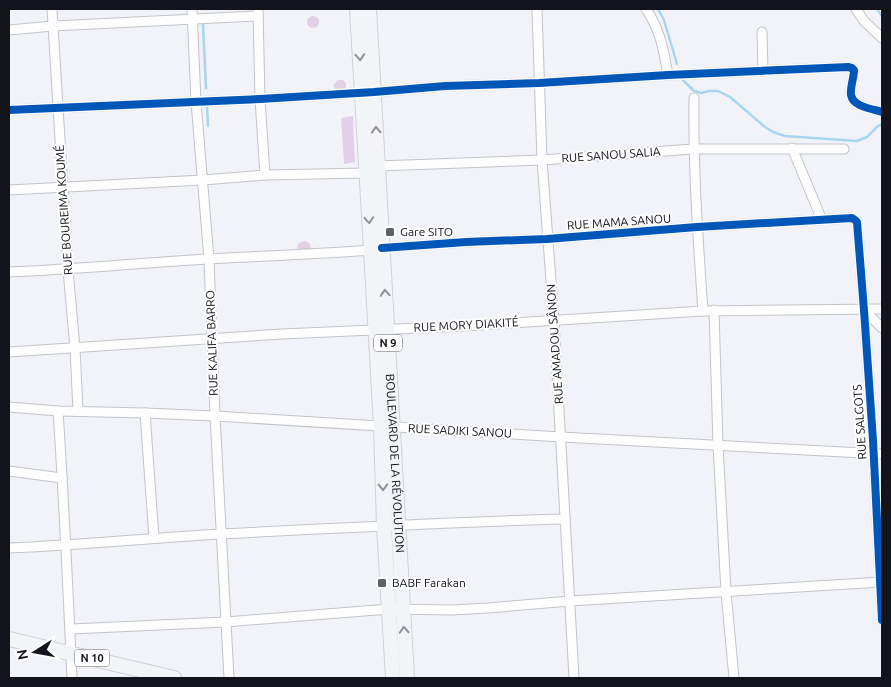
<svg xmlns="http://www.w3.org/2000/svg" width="891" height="687" font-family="Ubuntu,sans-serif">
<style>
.green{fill:#e2d0e9}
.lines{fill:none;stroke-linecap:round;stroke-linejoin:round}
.stream{stroke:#a8d6ee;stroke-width:2.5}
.street-casing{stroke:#c2c4c9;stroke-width:11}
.primary-casing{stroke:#d0d1d4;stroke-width:16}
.street{stroke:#fdfdfe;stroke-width:9}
.primary{stroke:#f2f5f8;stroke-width:14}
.cycleway-casing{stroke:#fefefe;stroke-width:11}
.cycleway{stroke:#0057b8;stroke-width:8}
.oneway{stroke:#8e9095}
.poi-dot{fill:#616268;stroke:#fefefe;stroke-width:2}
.labels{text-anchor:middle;stroke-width:4;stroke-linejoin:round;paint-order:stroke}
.shield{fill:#fefefe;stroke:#5a5a5f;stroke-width:1}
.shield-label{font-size:11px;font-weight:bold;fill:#13141b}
.street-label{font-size:12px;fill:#13141b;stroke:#fefefe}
.poi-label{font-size:12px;fill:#13141b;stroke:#fefefe;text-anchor:start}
</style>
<rect width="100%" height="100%" fill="#f2f3f8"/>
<g class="green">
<circle cx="313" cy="22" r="6"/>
<path d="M338 80H343L346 83V90L335 91 333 85Z"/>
<path d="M353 116 355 162 344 164 341 118Z"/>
<path d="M306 241 310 244 311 251 297 250C297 244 300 241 306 241Z"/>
</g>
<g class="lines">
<g class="stream">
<path d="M658 9 664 20 677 64"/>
<path d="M877 9 882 16"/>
<path d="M203 24 206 88"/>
<path d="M683 80 694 91 701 93 709 91H718L730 97 765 127 773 132 785 136 857 141 867 137 878 126 882 124"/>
<path d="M207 104 208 126"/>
</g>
<defs>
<g id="street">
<path d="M52 9 68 270 75 348 78 411"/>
<path d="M192 9 196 102 209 259 215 416 229 678"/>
<path d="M258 9 260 99 265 175"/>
<path d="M537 9 542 160 554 321 574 678"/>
<path d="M646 9C660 29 664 51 668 75"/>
<path d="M856 9 864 21 882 38"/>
<path d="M9 30 53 26 258 16"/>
<path d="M762 32 763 71"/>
<path d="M694 98C693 169 698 240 703 311"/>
<path d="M9 110 260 99 374 92 445 86 539 83 668 75 848 67 852 68 854 70C854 78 850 87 851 95 853 107 873 109 882 112"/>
<path d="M792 148 822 220"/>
<path d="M378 166 542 160 693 149H844"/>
<path d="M9 190 203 180 265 175 366 173"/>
<path d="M382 248 466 242 547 239 697 227 852 218 855 220 857 222 864 310 873 440 882 620"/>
<path d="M9 272C75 269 141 263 207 259 262 256 317 254 371 250"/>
<path d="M714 310 718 445 726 592 734 678"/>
<path d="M864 310 882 328"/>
<path d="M9 352 282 334 464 326 703 311 882 309"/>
<path d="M9 407 58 411 145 413 215 416 561 437 882 454"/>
<path d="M58 411C64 500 68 589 72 678"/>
<path d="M145 413 154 538"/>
<path d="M9 471 62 478"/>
<path d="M9 548C79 545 150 538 220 534 335 528 450 522 565 519"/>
<path d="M71 629 226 622 389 609 452 610 488 608 570 601 882 582"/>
</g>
<g id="primary">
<path d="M357 9 371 250 381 426 384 526 393 678"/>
<path id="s1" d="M369 9 407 678"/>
<path d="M9 639 174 678"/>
</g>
</defs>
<use href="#street" class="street-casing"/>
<use href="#primary" class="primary-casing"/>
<use href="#street" class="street"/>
<use href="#primary" class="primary"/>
<defs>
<g id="cycleway">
<path d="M9 110 260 99 374 92 445 86 539 83 668 75 848 67 852 68 854 70C854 78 850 87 851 95 853 107 873 109 882 112"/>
<path d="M382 248 466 242 547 239 697 227 852 218 855 220 857 222 864 310 873 440 882 620"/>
</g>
</defs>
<use href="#cycleway" class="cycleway-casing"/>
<use href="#cycleway" class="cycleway"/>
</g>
<defs><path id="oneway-chevron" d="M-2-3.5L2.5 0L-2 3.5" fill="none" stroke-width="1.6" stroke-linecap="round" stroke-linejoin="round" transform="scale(1.25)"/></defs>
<g class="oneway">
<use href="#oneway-chevron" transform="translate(360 57) rotate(86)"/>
<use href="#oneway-chevron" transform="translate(376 130) rotate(-93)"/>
<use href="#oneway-chevron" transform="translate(369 220) rotate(86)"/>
<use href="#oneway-chevron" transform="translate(385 293) rotate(-94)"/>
<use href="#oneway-chevron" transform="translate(383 487) rotate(88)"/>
<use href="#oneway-chevron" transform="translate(404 630) rotate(-93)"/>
</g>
<g class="poi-dot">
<rect x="385" y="227" width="10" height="10" rx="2.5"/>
<rect x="377" y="578" width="10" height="10" rx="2.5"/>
</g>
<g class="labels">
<g class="shield">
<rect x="374" y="334.5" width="28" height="17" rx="4"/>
<rect x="74.5" y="649.5" width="35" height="17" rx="4"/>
</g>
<g class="shield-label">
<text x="388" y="347">N 9</text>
<text x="92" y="662">N 10</text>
</g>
<g class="street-label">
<text transform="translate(611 155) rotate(-4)" y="4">RUE SANOU SALIA</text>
<text transform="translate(64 210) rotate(-94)" y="4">RUE BOUREIMA KOUMÉ</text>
<text transform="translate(619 222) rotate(-4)" y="4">RUE MAMA SANOU</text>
<text transform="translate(466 325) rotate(-3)" y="4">RUE MORY DIAKITÉ</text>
<text transform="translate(212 343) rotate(-92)" y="4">RUE KALIFA BARRO</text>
<text transform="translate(555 344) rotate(-94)" y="4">RUE AMADOU SÂNON</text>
<text transform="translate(860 422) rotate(-94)" y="4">RUE SALGOTS</text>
<text transform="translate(460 431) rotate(3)" y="4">RUE SADIKI SANOU</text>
<text dy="4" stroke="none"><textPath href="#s1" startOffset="455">BOULEVARD DE LA RÉVOLUTION</textPath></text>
</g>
<g class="poi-label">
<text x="400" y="236">Gare SITO</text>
<text x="392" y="587">BABF Farakan</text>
</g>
</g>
<rect width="891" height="687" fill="none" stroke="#13141b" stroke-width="20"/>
<g transform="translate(35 652) rotate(259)" stroke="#fefefe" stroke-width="4" paint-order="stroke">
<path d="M0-4L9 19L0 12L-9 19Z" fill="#13141b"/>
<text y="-8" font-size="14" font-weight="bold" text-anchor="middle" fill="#13141b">N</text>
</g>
</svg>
